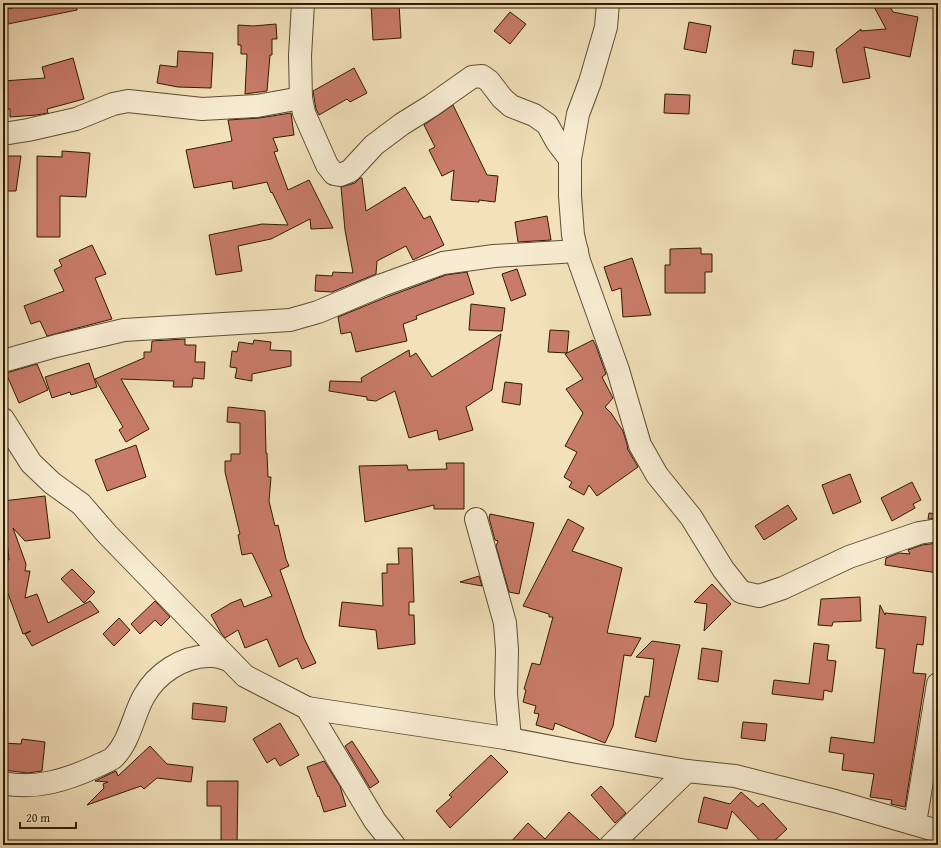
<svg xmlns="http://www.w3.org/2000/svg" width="941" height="848" font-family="'Gentium Book Plus',serif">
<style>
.building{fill:#c87b6a;stroke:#2e1c04}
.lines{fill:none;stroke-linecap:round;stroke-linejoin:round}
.minor-casing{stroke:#5f4d32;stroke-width:24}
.minor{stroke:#f7ecd2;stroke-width:22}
</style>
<rect width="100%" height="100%" fill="#f2e1ba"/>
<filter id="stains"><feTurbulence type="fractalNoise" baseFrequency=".005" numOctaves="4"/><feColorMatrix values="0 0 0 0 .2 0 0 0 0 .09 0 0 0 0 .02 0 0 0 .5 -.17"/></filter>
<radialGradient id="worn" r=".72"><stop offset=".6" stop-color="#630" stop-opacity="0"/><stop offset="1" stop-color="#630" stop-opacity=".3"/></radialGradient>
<g class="building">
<path d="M20 3H76L77 10 3 25V10L21 6Z"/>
<path d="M371 3H399L401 38 373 40Z"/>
<path d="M872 3H888L893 12 918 17 910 57 864 47 870 78 843 83 836 49 861 29V31L886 29Z"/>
<path d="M510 12 526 24 510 44 494 31Z"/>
<path d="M689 22 711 26 706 53 684 49Z"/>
<path d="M276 24 277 39H272V55H270L267 91 245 94 247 54H241V45H238V25L253 26Z"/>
<path d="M794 50 814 52 812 67 792 64Z"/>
<path d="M178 51 213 53 211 88 178 87 157 83 160 65 177 67Z"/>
<path d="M73 58 84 99 47 109 48 113 36 115 10 117V109H3V81L45 78 42 67Z"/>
<path d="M354 68 367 93 350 102 347 99 319 115 316 109 313 91Z"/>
<path d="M665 94 690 95 689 114 664 113Z"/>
<path d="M453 105 487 175 498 176 495 202 479 200V202L451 200 454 170 442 176 429 150 435 147 424 125Z"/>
<path d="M291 113 294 135 273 138 278 151 274 152 288 190 309 180 333 228 311 229 310 219 271 239 238 246 242 271 216 275 209 235 262 224 288 225 272 192 271 193 267 182 233 189 232 181 194 188 186 150 232 141 228 120 259 118Z"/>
<path d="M62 151 90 153 86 197 60 196V237H37V156L62 157Z"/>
<path d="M3 156H21L16 191H3Z"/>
<path d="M360 178H362L366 211 405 187 424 219 430 216 444 245 413 260 406 246 377 261 376 274 332 292 315 291 316 275 332 276 333 272 353 273 345 230 341 187 355 183Z"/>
<path d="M547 216 551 240 518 242 515 222Z"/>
<path d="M92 245 106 274 95 278 112 319 47 336 40 321 31 324 24 306 64 291 54 270 62 266 59 260Z"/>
<path d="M701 248V254H712V272H705V293H665V265H670V249Z"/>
<path d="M632 258 651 315 623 317 621 288 612 291 604 267Z"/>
<path d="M517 269 526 295 511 301 502 274Z"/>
<path d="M467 272 474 294 416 316 417 319 403 324 407 341 356 352 351 332 341 334 338 317 387 297 446 275Z"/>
<path d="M471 304 505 308 502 331 469 330Z"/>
<path d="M550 330 569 331 567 353 548 352Z"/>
<path d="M501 334 492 390 466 407 473 430 439 440 437 430 409 438 395 391 376 401 367 400V397L329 391 330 381 362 382 361 378 409 350 410 357 416 353 432 377Z"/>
<path d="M185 339V345H196L195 362H205L204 379 193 378 192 387H173L174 381 121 379 149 429 126 442 119 430 123 427 95 379 144 358V352H151L152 341Z"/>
<path d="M254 340 271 342 270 350 291 351V366L252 374V381L235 378 237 368 230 367 232 351 237 352 239 342 253 344Z"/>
<path d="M593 340 596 346 606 374 602 377 613 398 605 407 611 413 623 431 628 448H627L638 467 597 496 589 485 584 495 569 487 572 482 564 477 577 452 565 446 583 413 566 389 583 379 565 354Z"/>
<path d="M89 363 97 387 71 395 70 392 52 398 45 377Z"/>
<path d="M37 364 48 390 19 403 6 373Z"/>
<path d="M505 382 522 384 520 405 502 402Z"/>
<path d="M228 407 265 411 266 453H267L268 477H271L269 501 275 526 278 525 286 559 289 566 280 570 304 638 316 663 302 669 297 658 279 667 267 639 245 648 238 630 225 638 221 633 211 615 231 603 241 599 244 607 272 596 252 553 242 555 238 535 240 534 225 472V461H231V454H240V423L227 422Z"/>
<path d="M136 445 146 477 107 491 95 460Z"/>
<path d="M446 463H464V509H434V505L365 522 359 466 407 465 408 470 447 469Z"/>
<path d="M850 474 861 502 833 514 822 485Z"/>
<path d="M912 482 921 500 913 504 915 508 892 521 881 498Z"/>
<path d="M45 496 50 538 25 541 13 528 26 564 25 571H30L25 598 37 594 48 623 90 601 99 612 32 646 25 634 31 631 23 634 7 591 3 590 4 559 9 560 5 522 6 521 4 519 3 501Z"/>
<path d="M788 505 797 519 764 540 755 526Z"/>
<path d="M929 513 938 514V518L928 519Z"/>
<path d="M490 514 534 523 519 594 509 592 496 546 498 541 495 540 489 518Z"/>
<path d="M568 519 584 528 572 551 622 568 607 633 641 638 631 656 624 655 613 726 605 743 555 723 553 730 536 725 539 714 534 713 536 706 523 702 526 690 524 689 532 663 540 665 553 617H549V614L523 606Z"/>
<path d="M938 543V573L885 565 886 558 899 553 910 554 908 550 922 545Z"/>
<path d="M398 548H412L414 602H409V615H414L415 644 378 649 376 630 339 626 342 602 383 606 382 573H387V564H399Z"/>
<path d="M72 569 95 592 84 603 61 579Z"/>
<path d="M479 576 482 586 460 582Z"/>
<path d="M712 584 731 604 704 631 707 604 694 602Z"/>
<path d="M860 597 861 621 833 622 832 626 818 625 821 599Z"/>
<path d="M155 601 170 617 161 626 155 620 140 634 131 624Z"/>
<path d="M880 605 885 615V613L926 617 923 645 917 644 913 673 926 674 905 807 891 804 892 800 870 797 874 774 842 770 844 754 829 752 831 737 874 743 885 649 876 648Z"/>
<path d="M119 618 130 630 114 646 103 634Z"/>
<path d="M652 641 680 645 656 742 635 737 645 696 649 697 654 659 636 657Z"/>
<path d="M814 643 829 645 827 660 836 661 832 692 824 690 823 700 772 694 774 680 809 684Z"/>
<path d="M702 648 722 651 718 682 698 679Z"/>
<path d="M193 703 227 707 225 722 192 719Z"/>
<path d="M743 722 767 724 765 741 741 738Z"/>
<path d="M280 723 299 755 280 766 275 758 267 763 253 739Z"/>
<path d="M22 739 45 742 42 771 28 773 3 770V743L21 744Z"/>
<path d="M352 741 379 782 370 788 345 746Z"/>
<path d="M150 746 167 764 193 767 191 782 157 778 144 789 141 786 87 805 104 788 103 784 108 782 95 781 116 771 118 776Z"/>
<path d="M491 755 508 772 450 828 436 811 452 797 449 795Z"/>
<path d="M324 761 340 786 346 806 324 812 319 796 318 797 307 767Z"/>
<path d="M207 781H238L237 845H221V806H207Z"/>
<path d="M601 786 626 813 615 823 591 795Z"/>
<path d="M741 792 758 807 763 803 787 829 770 845H764L732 811 727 829 698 822 704 797 730 804Z"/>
<path d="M569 812 600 840 599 845H508L528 823 545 839Z"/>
</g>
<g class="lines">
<defs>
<g id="minor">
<path d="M303 3 300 56 301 98 304 113 327 165 334 174 340 175 350 171 374 145 402 124 431 106 472 77 482 76 489 81 502 98 511 106 534 115 547 124 557 142 570 159"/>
<path d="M608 3 606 27 590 82 578 114 570 159V196L573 235 579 261 618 370 640 445 657 475 691 517 723 569 741 592 759 596 783 588 849 557 919 533 938 530"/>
<path d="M3 134 28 130 76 119 113 104 128 101 202 109 257 106 301 98"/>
<path d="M3 361 56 346 124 330 290 320 318 312 382 285 443 263 494 256 577 251"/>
<path d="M3 419 31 463 52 483 81 504 107 534 245 676 307 708 375 821 394 845"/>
<path d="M476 519 505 623 507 650 506 694 510 739"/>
<path d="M307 708 505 738 572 751 687 771 735 776 835 801 938 831"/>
<path d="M3 783C35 790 67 780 97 766 101 764 109 761 113 758 130 742 133 715 144 696 157 673 182 657 208 656 215 655 222 658 229 660"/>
<path d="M915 823 938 684"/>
<path d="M611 845 687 771"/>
</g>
</defs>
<use href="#minor" class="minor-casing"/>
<use href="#minor" class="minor"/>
</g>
<rect width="941" height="848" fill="none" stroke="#f2e1ba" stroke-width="16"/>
<rect x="4" y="4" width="933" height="840" fill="none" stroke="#2e1c04" stroke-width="2"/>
<rect x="8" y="8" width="925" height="832" fill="none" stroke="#2e1c04"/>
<path d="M20 822v6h56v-6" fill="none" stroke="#2e1c04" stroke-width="2"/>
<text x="26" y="822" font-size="12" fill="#2e1c04" stroke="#f7ecd2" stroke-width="3" paint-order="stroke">20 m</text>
<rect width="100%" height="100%" filter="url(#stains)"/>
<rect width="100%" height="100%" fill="url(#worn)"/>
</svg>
